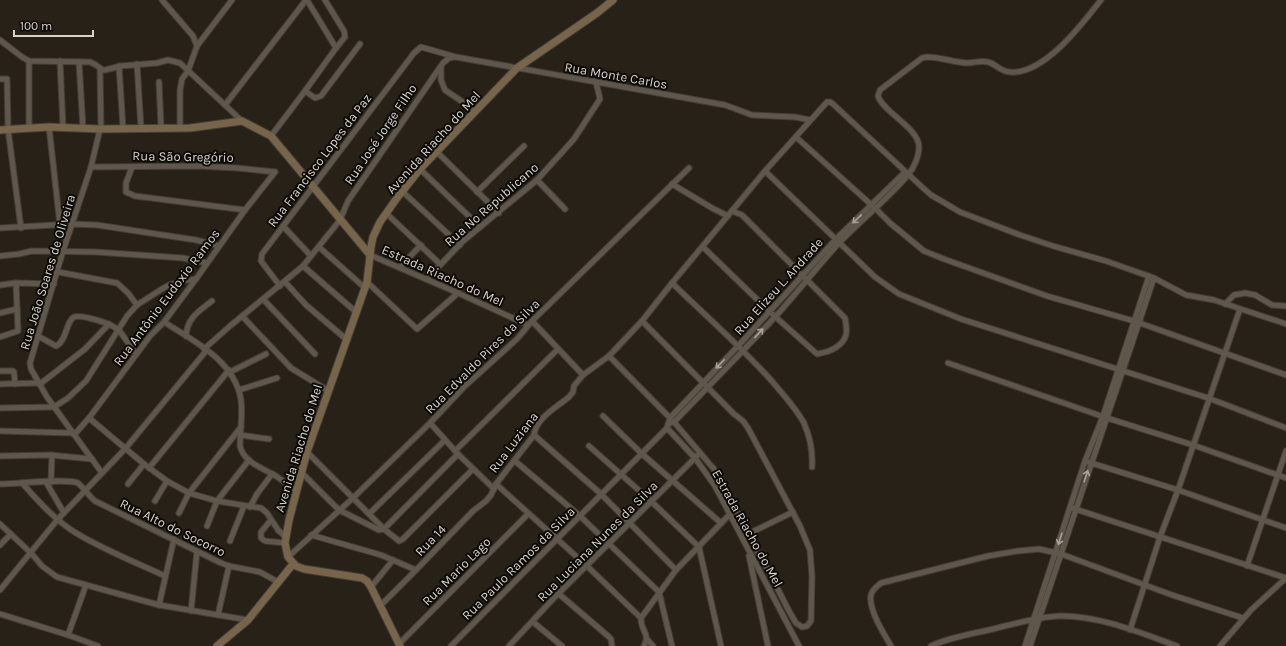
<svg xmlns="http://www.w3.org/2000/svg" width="1286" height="646" font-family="Karla,sans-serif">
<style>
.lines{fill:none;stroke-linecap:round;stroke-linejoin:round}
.street-casing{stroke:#443e37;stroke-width:7}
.secondary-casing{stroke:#443e37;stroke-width:9}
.street{stroke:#5f574c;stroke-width:5}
.secondary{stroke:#76654a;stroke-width:7}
.oneway{stroke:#a7a199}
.labels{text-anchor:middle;stroke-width:4;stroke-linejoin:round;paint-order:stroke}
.street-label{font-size:13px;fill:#d7d2cc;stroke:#0e0b07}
</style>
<rect width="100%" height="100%" fill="#282117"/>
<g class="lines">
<defs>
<g id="street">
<path d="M162 0 193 36 197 46"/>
<path d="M307 0 336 48"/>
<path d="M0 40 22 57 29 61 90 62 96 65 103 70H105L121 66 157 63 168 60 180 63 242 121"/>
<path d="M29 61V128"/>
<path d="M60 61 63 127"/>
<path d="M79 62 83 128"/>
<path d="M137 64 141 128"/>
<path d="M119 66 123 128"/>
<path d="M441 67V80L445 90 476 111"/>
<path d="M100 68 101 129"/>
<path d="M0 79H7L8 129 21 228"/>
<path d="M159 82 161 127"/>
<path d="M305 91 315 98 321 96 360 44"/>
<path d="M225 105 306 0"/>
<path d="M49 127 60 225"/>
<path d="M180 128V90L182 79 188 71 197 46 232 0"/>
<path d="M100 129 91 167 63 251 30 363 31 369 47 397 102 473"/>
<path d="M271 136 305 91 336 48 345 37 344 31 325 0"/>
<path d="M796 137 876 209 890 223 924 251 944 259 1047 296 1134 321 1286 375"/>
<path d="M437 152 499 213"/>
<path d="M91 167 198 166 237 168 275 172"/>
<path d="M132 167 126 183V192L135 196 143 197 245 210"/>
<path d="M420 169 480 227"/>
<path d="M765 171 875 277 899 294 961 319 1208 398 1286 428"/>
<path d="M537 180 565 209"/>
<path d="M672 184 712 208 728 216"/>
<path d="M402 191 460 245"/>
<path d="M477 192 524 146"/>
<path d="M386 213 440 264"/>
<path d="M283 226 311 256"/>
<path d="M0 228 71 224 97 225 196 240 219 246"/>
<path d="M319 247 365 288"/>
<path d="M703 247 769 311 817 354C829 352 842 348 846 335 847 330 846 323 845 318L742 215 732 211"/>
<path d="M370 255 458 293 528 325"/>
<path d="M0 256 19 254 32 251 96 252 183 258 207 263"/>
<path d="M303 266 356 312"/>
<path d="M400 267 421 245"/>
<path d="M58 272 117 283 128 293 137 305"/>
<path d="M427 279 462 242 537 180 574 139 600 99 596 82"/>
<path d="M285 282 306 305 346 339"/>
<path d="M367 282 417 329 458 293"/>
<path d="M672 283C705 315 739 345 770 379 781 392 796 408 804 423 810 437 813 452 812 467"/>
<path d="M0 285 16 283 54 284"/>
<path d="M280 286 261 261 262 254 414 53 421 47 456 57 725 105 752 115 795 117 810 120"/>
<path d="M263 299 315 354"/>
<path d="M1225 304 1234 295 1245 293 1255 295 1272 305 1286 306"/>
<path d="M0 313 17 309"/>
<path d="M242 316 291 368 327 390"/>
<path d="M532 321 583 375"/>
<path d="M164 322C194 341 235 361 241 400 243 415 240 431 240 446 244 463 263 468 276 476 283 481 289 486 297 491"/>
<path d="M38 336 56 346C67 341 66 321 74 317 81 314 108 323 114 327L119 330 136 354"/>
<path d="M186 336C187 318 199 311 212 301"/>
<path d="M0 337 18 331 16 283"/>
<path d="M204 349 230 326 303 266 340 220 348 201 443 63 449 58 454 57"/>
<path d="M609 356 674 422 719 475 754 546 767 568 789 611 796 623 802 627 807 626 811 621 812 576 810 550 800 526 748 428 743 421 734 414 642 321"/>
<path d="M948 363 1107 418 1193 445 1286 478"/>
<path d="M0 371H13L14 372 15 384"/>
<path d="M230 372 266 354"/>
<path d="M0 384 39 383"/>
<path d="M40 384 85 349 109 324"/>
<path d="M239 390 277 378"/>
<path d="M0 408 54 407 68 398 86 381 127 316 137 305 162 289 169 285 182 281 196 279"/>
<path d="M603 416 641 453 721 523"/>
<path d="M89 418 144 464 167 481 189 493 217 501 261 508 267 513 278 530 286 537"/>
<path d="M430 423 458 454 494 489"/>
<path d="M668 424 674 422C708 387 742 352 775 317 797 293 817 267 839 243 861 220 887 200 908 175 914 168 919 156 919 147 919 128 883 112 878 96L880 90 922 58 927 57C940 57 953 62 967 63 974 63 981 60 988 62 996 64 1001 72 1010 72 1044 75 1082 24 1101 0"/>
<path d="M667 428 695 458 715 486 799 646"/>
<path d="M0 431 73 433"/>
<path d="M74 435 89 418 150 336 164 322 196 279 245 210 275 172"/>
<path d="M240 435 269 439"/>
<path d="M534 435 601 494 676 570"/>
<path d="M589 446 652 502 699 547 721 646"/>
<path d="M455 451 558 349"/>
<path d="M307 452 384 529 399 541 403 539 473 469"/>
<path d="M0 456 50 455 92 459"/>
<path d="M515 461 580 516 659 592 672 646"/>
<path d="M1088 462 1178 490 1286 528"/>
<path d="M149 468 229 370"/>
<path d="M301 472 339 510 379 530 384 529 458 454"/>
<path d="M46 482 64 513"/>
<path d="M51 482 52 455"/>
<path d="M22 483C38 501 56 521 76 533 104 550 135 562 165 576"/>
<path d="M0 484C14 484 68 478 78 483 82 486 90 497 95 501L221 563 229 566 260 572 278 582"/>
<path d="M128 484 144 464"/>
<path d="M496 484 587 566 641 618"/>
<path d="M155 501 167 481"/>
<path d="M250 507 257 494 272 474"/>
<path d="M1072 508 1286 578"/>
<path d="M179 513 189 493 241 427"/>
<path d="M369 514 445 440"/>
<path d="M271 520 261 532V538L265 541 285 543"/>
<path d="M0 524 31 553 42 566 57 577 159 605 248 620"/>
<path d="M207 526 217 501 249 460"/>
<path d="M748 534 793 512"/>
<path d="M311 535 381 555 416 570"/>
<path d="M230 541 244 506"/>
<path d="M0 545 11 534"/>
<path d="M749 556 768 646"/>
<path d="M288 557 353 498 430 423 464 387 517 339 532 321 689 168"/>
<path d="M1247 566 1286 451"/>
<path d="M371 587 393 560"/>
<path d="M0 590 58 519 125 449 206 351"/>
<path d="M559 594 608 636 611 639 612 646"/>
<path d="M159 605 174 539"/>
<path d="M381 605 416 570 473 511 486 501 491 495 496 484 534 435C536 418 557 407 569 397L573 392 574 386 583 375 609 356 642 321 672 283 765 171 827 102H830L833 104 922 187 931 195 960 212 1020 235 1053 246 1106 261 1154 278 1186 295 1214 300 1286 324"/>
<path d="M191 611 197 551"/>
<path d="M0 614 68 635 98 646"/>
<path d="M218 615 229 566"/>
<path d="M533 622 562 646"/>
<path d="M1130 630 1160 537 1178 490 1240 309"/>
<path d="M68 635 86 585"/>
<path d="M647 639 653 646"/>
<path d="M399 644 528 514"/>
<path d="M451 646 667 428 670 418 738 346 836 239 905 172"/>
<path d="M509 646 553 599 700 453"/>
<path d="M644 646C651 634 640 630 641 618L676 570 730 514"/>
<path d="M891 646C884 634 868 609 871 595 872 590 877 586 881 583L988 556 1018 551 1039 549 1061 554 1172 595 1243 618"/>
<path d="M931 646C950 637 972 634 993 629 1014 624 1037 617 1059 616 1098 615 1141 633 1177 646"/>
<path d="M1025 646 1085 461 1103 416 1149 276"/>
<path d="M1030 646 1154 278"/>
<path d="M1220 646 1251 610 1286 578"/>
</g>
<g id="secondary">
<path d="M0 130 49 127 100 129 190 128 242 121 271 136 370 255"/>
<path d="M217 646 248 620 293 564"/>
<path d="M400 646 371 587 367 581 362 578 304 569 296 566 288 557 285 543 289 520 307 452 367 282 371 247 373 237 380 222 397 198 420 169 517 68 597 13 613 0"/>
</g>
</defs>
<use href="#street" class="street-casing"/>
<use href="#secondary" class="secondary-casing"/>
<use href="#street" class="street"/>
<use href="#secondary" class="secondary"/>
</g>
<defs><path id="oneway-shaft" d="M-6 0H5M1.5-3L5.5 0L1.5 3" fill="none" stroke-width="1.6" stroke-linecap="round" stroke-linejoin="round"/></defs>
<g class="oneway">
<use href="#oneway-shaft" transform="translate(857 219) rotate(136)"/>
<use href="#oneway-shaft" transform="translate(759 333) rotate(-47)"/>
<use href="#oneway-shaft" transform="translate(720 364) rotate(134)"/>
<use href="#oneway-shaft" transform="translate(1086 476) rotate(-72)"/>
<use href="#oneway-shaft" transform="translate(1060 539) rotate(108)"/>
</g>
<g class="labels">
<g class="street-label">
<text transform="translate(616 75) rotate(10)" y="5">Rua Monte Carlos</text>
<text transform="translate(380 134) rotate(-56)" y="5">Rua José Jorge Filho</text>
<text transform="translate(433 142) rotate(-48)" y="5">Avenida Riacho do Mel</text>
<text transform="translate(183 156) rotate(1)" y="5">Rua São Gregório</text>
<text transform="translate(319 160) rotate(-53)" y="5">Rua Francisco Lopes da Paz</text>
<text transform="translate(491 204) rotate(-41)" y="5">Rua No Republicano</text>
<text transform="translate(47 272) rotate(-73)" y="5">Rua João Soares de Oliveira</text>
<text transform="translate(443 275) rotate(24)" y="5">Estrada Riacho do Mel</text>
<text transform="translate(778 286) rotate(-48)" y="5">Rua Elizeu L. Andrade</text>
<text transform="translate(166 297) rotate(-53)" y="5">Rua Antônio Eudoxio Ramos</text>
<text transform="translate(482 356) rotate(-45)" y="5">Rua Edvaldo Pires da Silva</text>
<text transform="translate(513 442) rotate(-53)" y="5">Rua Luziana</text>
<text transform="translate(298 448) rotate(-73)" y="5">Avenida Riacho do Mel</text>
<text transform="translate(173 527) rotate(26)" y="5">Rua Alto do Socorro</text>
<text transform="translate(748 528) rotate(61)" y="5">Estrada Riacho do Mel</text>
<text transform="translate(430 540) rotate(-46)" y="5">Rua 14</text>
<text transform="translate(597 541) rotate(-45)" y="5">Rua Luciana Nunes da Silva</text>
<text transform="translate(518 563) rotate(-45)" y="5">Rua Paulo Ramos da Silva</text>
<text transform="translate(456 571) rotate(-45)" y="5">Rua Mario Lago</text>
</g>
</g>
<path d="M14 30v6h79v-6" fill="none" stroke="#d7d2cc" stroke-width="2"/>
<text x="20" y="30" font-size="12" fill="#d7d2cc" stroke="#0e0b07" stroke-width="3" paint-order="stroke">100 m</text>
</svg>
